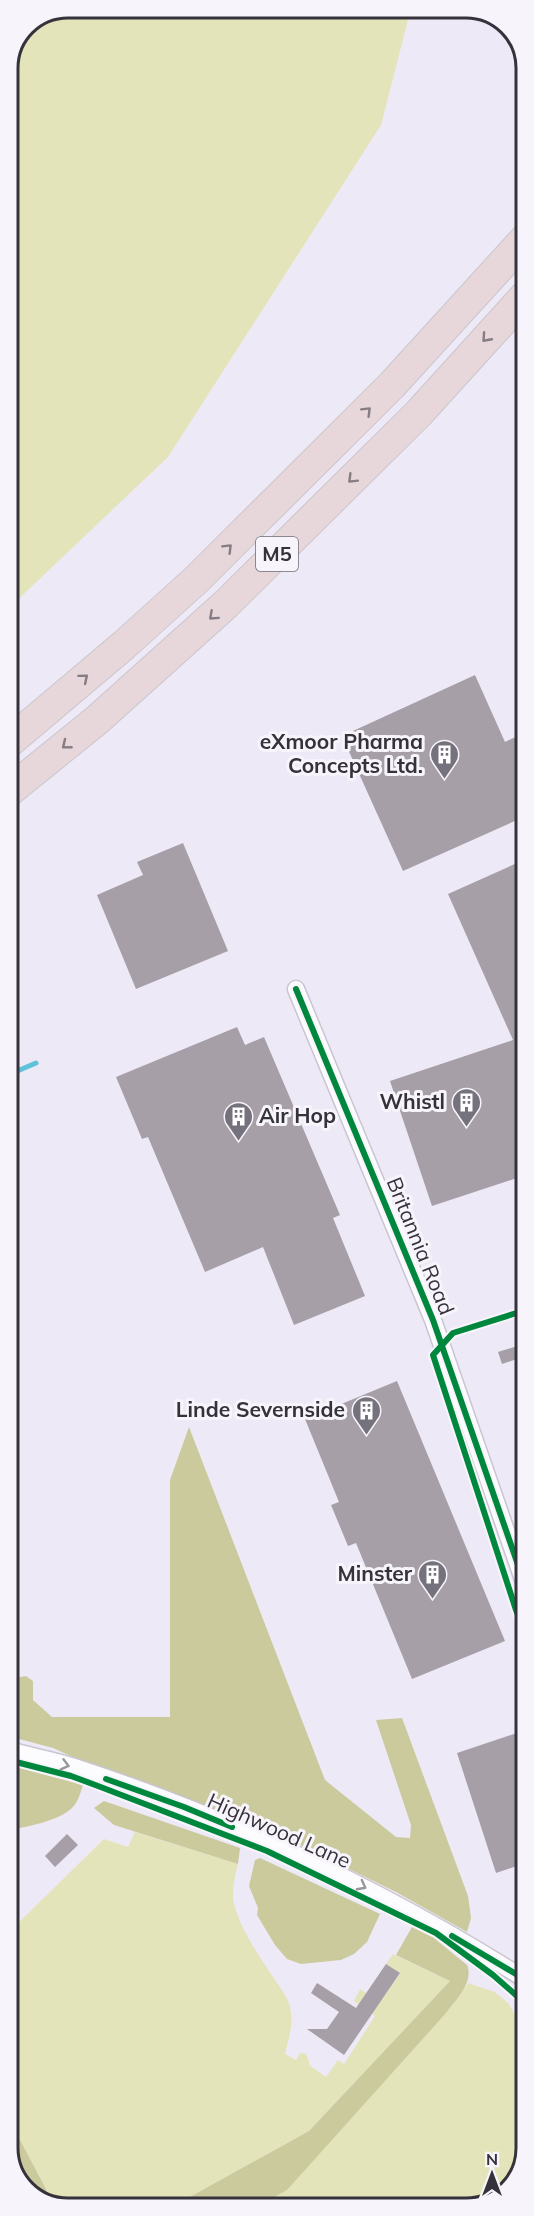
<svg xmlns="http://www.w3.org/2000/svg" width="534" height="2216" font-family="Mulish,sans-serif">
<style>
.green{fill:#e4e4bb}
.forest{fill:#cbca9c}
.lines{fill:none;stroke-linecap:round;stroke-linejoin:round}
.stream{stroke:#5ec2d9;stroke-width:5}
.building{fill:#a69fa7}
.street-casing{stroke:#cac5d0;stroke-width:19}
.highway-casing{stroke:#c9c6cd;stroke-width:32}
.street{stroke:#fcfcfe;stroke-width:16}
.highway{stroke:#e7d7da;stroke-width:30}
.cycleway-casing{stroke:#f7f5fb;stroke-width:10}
.cycleway{stroke:#00873e;stroke-width:6}
.oneway{stroke:#867c83}
.oneway2{stroke:#99979d}
.labels{text-anchor:middle;stroke-width:6;stroke-linejoin:round;paint-order:stroke}
.shield{fill:#f7f5fb;stroke:#706c75;stroke-width:1.5}
.shield-label{font-size:20px;font-weight:bold;fill:#36323c}
.poi-label{font-size:21px;font-weight:bold;fill:#36323c;stroke:#f7f5fb;text-anchor:end}
.street-label{font-size:21px;fill:#36323c;stroke:#f7f5fb}
.rim{fill:none;stroke:#36323c;stroke-width:3}
</style>
<rect width="100%" height="100%" fill="#eee9f6"/>
<g class="green">
<path d="M68 8H411L381 125 168 457 8 609V67L25 25Z"/>
<path d="M135 1832 238 1864C235 1875 233 1885 233 1896 235 1923 261 1958 275 1980 282 1990 290 2000 291 2013 293 2028 288 2040 285 2054L296 2060 300 2053 306 2054 309 2061V2065L326 2077 338 2060 344 2064 375 2016 354 2001 360 1989 380 2002 400 1974 386 1964 393 1954 450 1981 309 2131 170 2208H60L41 2199 47 2191 9 2119 8 1933 104 1839 128 1847Z"/>
<path d="M468 1983 495 1992 509 2004 526 2035V2145L509 2189 478 2207 254 2208 287 2189 447 2012Z"/>
</g>
<g class="forest">
<path d="M189 1427 325 1780 396 1837 410 1838 411 1825 376 1720 402 1718 468 1896 471 1918 467 1932 396 1892 300 1845 86 1763 53 1748 8 1736V1679L26 1676 33 1681V1700L52 1717H170V1480Z"/>
<path d="M8 1765 83 1785C81 1791 79 1798 76 1803 66 1820 27 1827 8 1830Z"/>
<path d="M104 1801 240 1848 238 1864 114 1825 94 1808Z"/>
<path d="M260 1858 380 1914 367 1942 354 1954 341 1960 301 1964 287 1959 275 1945 257 1915 258 1908 249 1886 255 1860Z"/>
<path d="M412 1927 434 1938 467 1965C474 1982 457 1998 447 2012L287 2190 254 2208H170L309 2131 450 1981 396 1955Z"/>
<path d="M9 2119 47 2191 41 2199 25 2191 9 2160Z"/>
</g>
<g class="lines">
<path class="stream" d="M8 1075 36 1063"/>
</g>
<g class="building">
<path d="M475 675 505 742 526 732V816L403 871 342 736Z"/>
<path d="M183 843 228 951 136 989 97 895 143 875 137 862Z"/>
<path d="M526 859V1175L432 1206 390 1081 513 1040 448 894Z"/>
<path d="M237 1027 245 1045 264 1037 340 1215 333 1218 365 1296 294 1325 263 1247 205 1272 148 1137 142 1139 116 1077Z"/>
<path d="M524 1344 526 1356 502 1364 498 1352Z"/>
<path d="M397 1381 505 1641 412 1679 356 1543 348 1546 331 1505 339 1502 305 1419Z"/>
<path d="M526 1730V1863L496 1873 457 1753Z"/>
<path d="M67 1834 78 1845 55 1867 45 1856Z"/>
<path d="M386 1964 400 1973 344 2055 307 2029H327L339 2012 311 1993 317 1983 356 2008Z"/>
</g>
<g class="lines">
<defs>
<g id="street">
<path d="M296 989 433 1320 526 1588"/>
<path d="M8 1750C30 1756 53 1760 75 1767 233 1819 386 1891 526 1980"/>
</g>
<g id="highway">
<path d="M8 743 124 645 197 579 392 385 525 239"/>
<path d="M8 792 97 720 225 605 419 413 526 295"/>
</g>
</defs>
<use href="#street" class="street-casing"/>
<use href="#highway" class="highway-casing"/>
<use href="#street" class="street"/>
<use href="#highway" class="highway"/>
<defs>
<g id="cycleway">
<path d="M296 989 433 1320 526 1588"/>
<path d="M526 1310 453 1333 433 1355 516 1610 526 1636"/>
<path d="M8 1760 71 1776 98 1786 267 1851 436 1933 493 1975 517 1996 526 2008"/>
<path d="M106 1779 184 1807 232 1827"/>
<path d="M452 1936 526 1980"/>
</g>
</defs>
<use href="#cycleway" class="cycleway-casing"/>
<use href="#cycleway" class="cycleway"/>
</g>
<defs><path id="oneway-chevron" d="M-2-3.5L2.5 0L-2 3.5" fill="none" stroke-width="1.6" stroke-linecap="round" stroke-linejoin="round" transform="scale(1.5)"/></defs>
<g class="oneway">
<use href="#oneway-chevron" transform="translate(486 338) rotate(132)"/>
<use href="#oneway-chevron" transform="translate(367 411) rotate(-45)"/>
<use href="#oneway-chevron" transform="translate(352 479) rotate(135)"/>
<use href="#oneway-chevron" transform="translate(228 548) rotate(-45)"/>
<use href="#oneway-chevron" transform="translate(213 616) rotate(138)"/>
<use href="#oneway-chevron" transform="translate(84 678) rotate(-40)"/>
<use href="#oneway-chevron" transform="translate(66 745) rotate(141)"/>
</g>
<g class="oneway2">
<use href="#oneway-chevron" transform="translate(65 1765) rotate(15)"/>
<use href="#oneway-chevron" transform="translate(362 1886) rotate(28)"/>
</g>
<defs>
<symbol id="building-pin" viewBox="-11 -11 22 30"><path d="M0 17L-7.5 6A9.5 9.5 0 1 1 7.5 6Z" fill="#76727d" stroke="#f7f5fb"/><path d="M-4-6H4V6H1V3H-1V6H-4ZM-2.5-4.3h1.7v1.8h-1.7ZM.8-4.3h1.7v1.8H.8ZM-2.5-1h1.7V.8h-1.7ZM.8-1h1.7V.8H.8Z" fill="#fff"/></symbol>
</defs>
<g fill-rule="evenodd">
<use href="#building-pin" x="428" y="738" width="33" height="45"/>
<use href="#building-pin" x="450" y="1086" width="33" height="45"/>
<use href="#building-pin" x="222" y="1100" width="33" height="45"/>
<use href="#building-pin" x="350" y="1394" width="33" height="45"/>
<use href="#building-pin" x="416" y="1558" width="33" height="45"/>
</g>
<g class="labels">
<rect class="shield" x="256" y="537" width="42" height="34" rx="4.5"/>
<g class="shield-label">
<text x="277" y="561">M5</text>
</g>
<g class="poi-label">
<text x="423" y="749">eXmoor Pharma<tspan x="423" dy="24">Concepts Ltd.</tspan></text>
<text x="445" y="1109">Whistl</text>
<text x="259" y="1123" text-anchor="start">Air Hop</text>
<text x="345" y="1417">Linde Severnside</text>
<text x="412" y="1581">Minster</text>
</g>
<g class="street-label">
<text transform="translate(420 1246) rotate(68)" y="7">Britannia Road</text>
<text transform="translate(279 1831) rotate(24)" y="7">Highwood Lane</text>
</g>
</g>
<path d="M0 0H534V2216H0ZM68 18H466A50 50 0 0 1 516 68V2148A50 50 0 0 1 466 2198H68A50 50 0 0 1 18 2148V68A50 50 0 0 1 68 18Z" fill="#f7f5fb" fill-rule="evenodd"/>
<path class="rim" d="M68 18H466A50 50 0 0 1 516 68V2148A50 50 0 0 1 466 2198H68A50 50 0 0 1 18 2148V68A50 50 0 0 1 68 18Z"/>
<g transform="translate(492 2174)" stroke="#f7f5fb" stroke-width="4.5" paint-order="stroke">
<path d="M0-4.5L10 22L0 15L-10 22Z" fill="#36323c"/>
<text y="-9" font-size="16" font-weight="bold" text-anchor="middle" fill="#36323c">N</text>
</g>
</svg>
